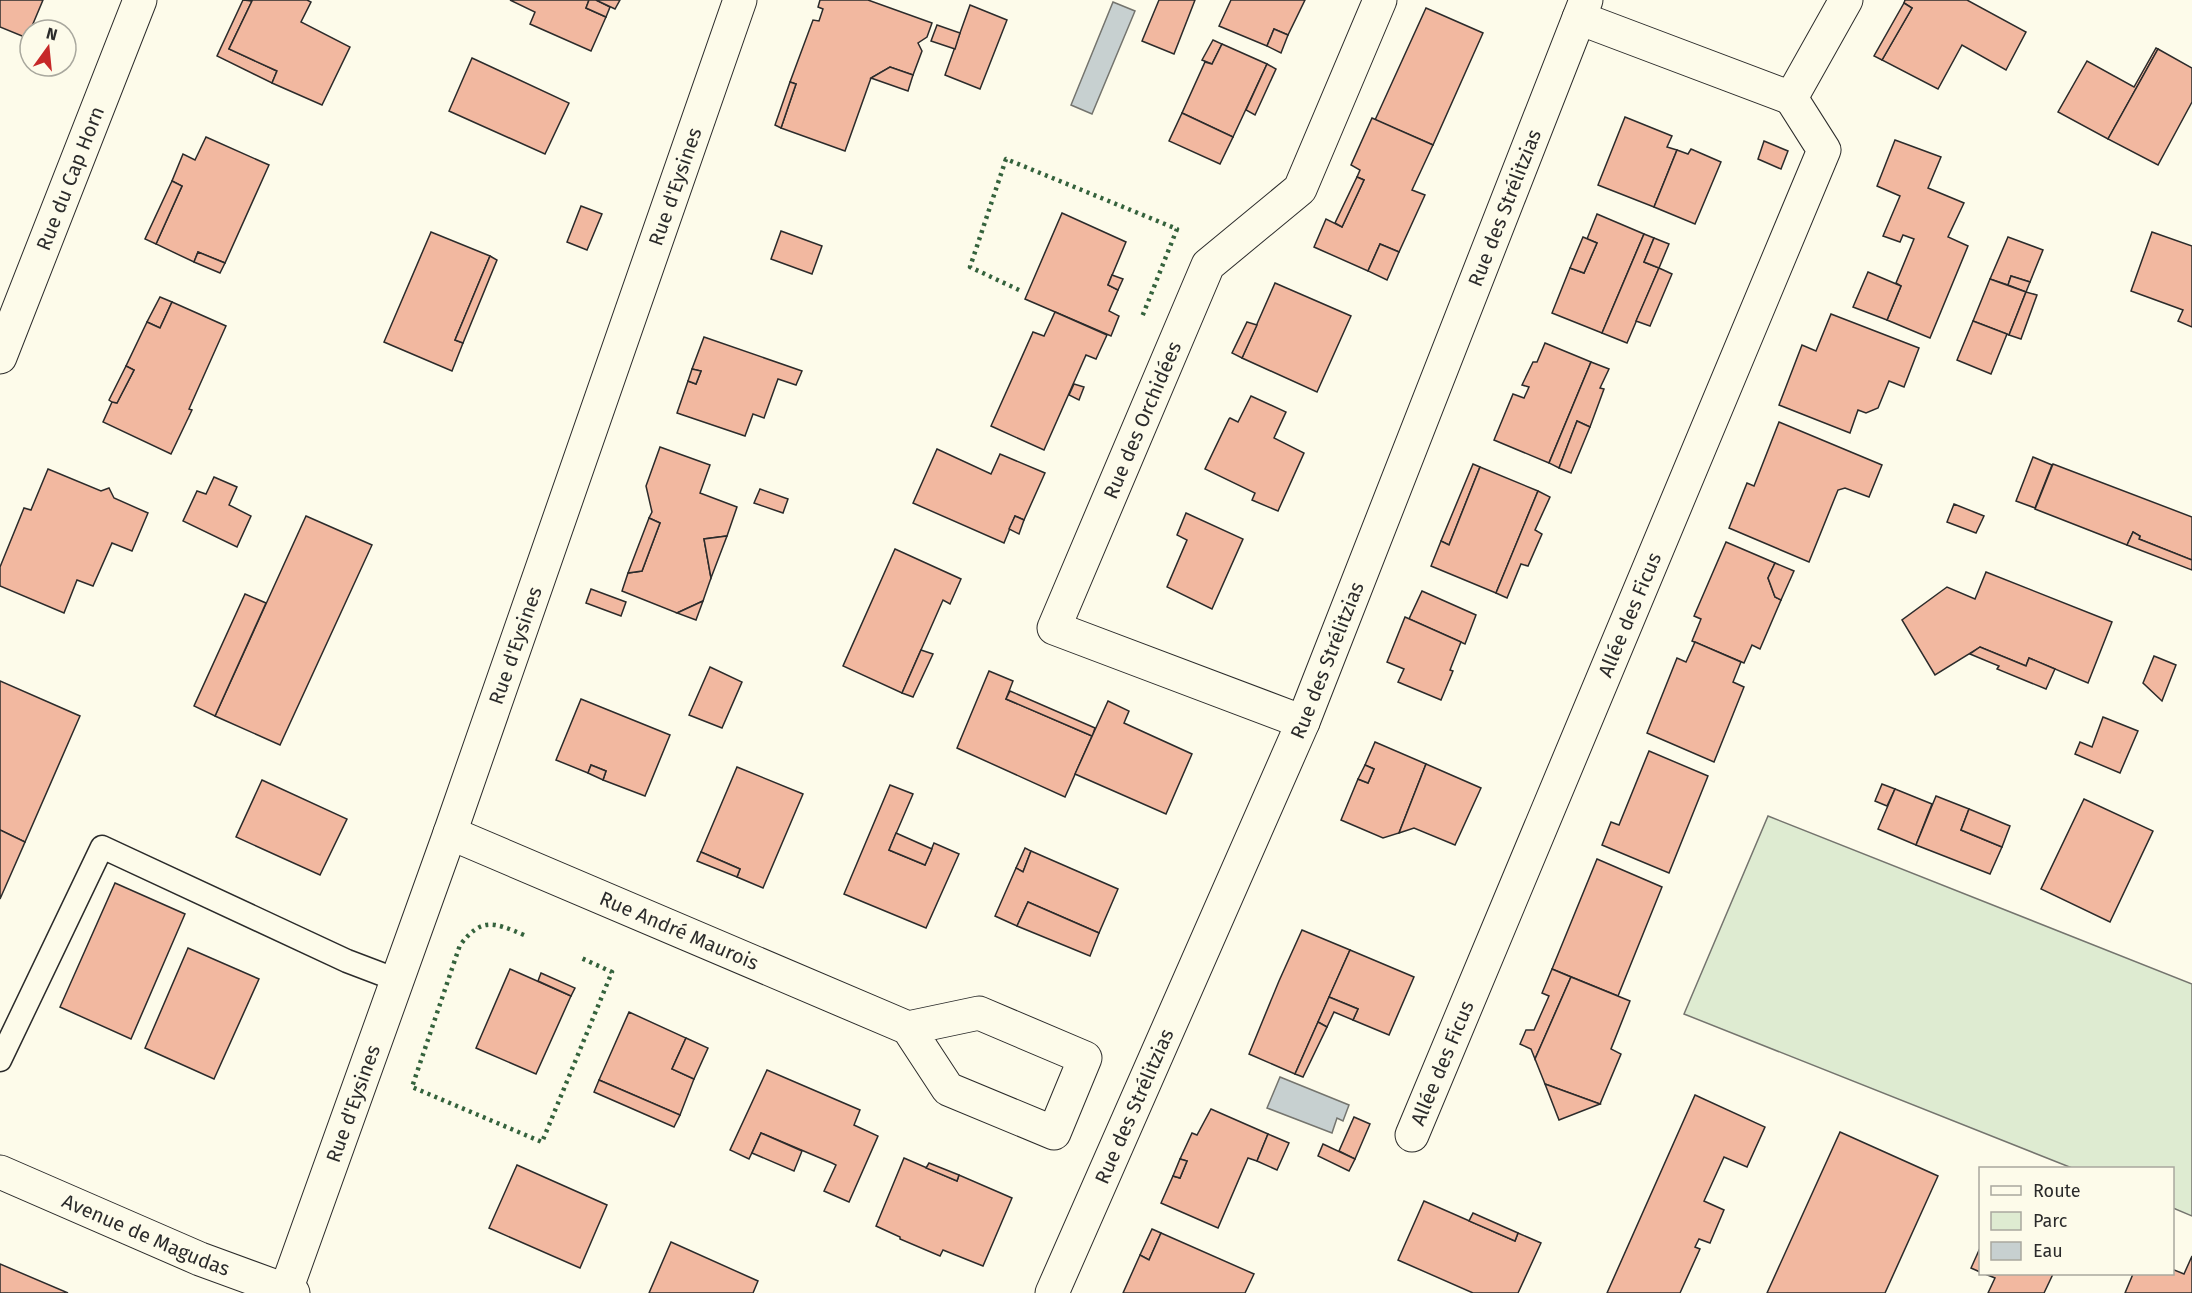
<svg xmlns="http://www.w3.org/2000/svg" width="2192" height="1293" font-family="'Fira Sans',sans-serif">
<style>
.green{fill:#deebd1;stroke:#74746e;stroke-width:1.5}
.water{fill:#c7d0d0;stroke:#74746e;stroke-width:1.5}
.building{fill:#f2b8a0;stroke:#2b2b2b;stroke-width:1.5}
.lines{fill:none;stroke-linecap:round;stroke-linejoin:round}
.service-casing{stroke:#2b2b2b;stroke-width:25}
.minor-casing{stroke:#2b2b2b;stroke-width:35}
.secondary-casing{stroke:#2b2b2b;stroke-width:35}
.service{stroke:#fdfbea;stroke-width:22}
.minor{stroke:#fdfbea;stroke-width:33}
.secondary{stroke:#fdfbea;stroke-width:33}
.hedge{stroke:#34623c;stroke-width:4.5;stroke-dasharray:3 4.5;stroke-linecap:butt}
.labels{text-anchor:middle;stroke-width:4.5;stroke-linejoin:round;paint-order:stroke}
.street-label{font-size:20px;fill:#2b2b2b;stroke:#fdfbea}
</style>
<rect width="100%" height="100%" fill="#fdfbea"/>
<path class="green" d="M1768 816 2192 984V1216L2173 1208 2172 1168H2072L1684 1014Z"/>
<g class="water">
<path d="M1113 2 1135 11 1092 114 1071 105Z"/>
<path d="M1280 1077 1349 1105 1343 1121 1337 1118 1332 1133 1267 1108Z"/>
</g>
<g class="building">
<path d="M0 0H43L27 38 0 27Z"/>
<path d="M243 0 252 1 229 49 277 71 272 83 217 56Z"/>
<path d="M249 0H307L311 2 301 22 350 47 322 105 272 83 277 71 229 49 252 1Z"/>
<path d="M510 0H589L586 8 606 17 591 51 530 24 535 12Z"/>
<path d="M589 0H596L610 7 606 17 586 8Z"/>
<path d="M596 0H620L615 9Z"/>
<path d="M820 0H868L932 23 927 37 918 43 922 51 913 75 890 67 871 78 845 151 781 128 796 84 790 82 813 20 819 21 823 9 818 7Z"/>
<path d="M1159 0H1195L1174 54 1142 41Z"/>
<path d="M1231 0H1305L1288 35 1274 29 1267 46 1219 26Z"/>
<path d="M1905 0H1967L2026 32 2006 70 1962 45 1938 89 1882 60 1912 8 1904 3Z"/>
<path d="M1904 3 1912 8 1882 60 1874 56Z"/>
<path d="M970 5 1007 20 980 89 945 75Z"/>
<path d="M1426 8 1483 33 1433 145 1375 120Z"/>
<path d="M937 25 960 33 955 49 931 41Z"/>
<path d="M1274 29 1288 35 1281 53 1267 46Z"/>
<path d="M1213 40 1222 44 1212 64 1202 60Z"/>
<path d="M1222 44 1267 64 1233 137 1182 113 1205 62 1212 64Z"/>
<path d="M2156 48 2158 49 2108 139 2058 112 2087 61 2134 87Z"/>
<path d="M2158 49 2192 68V102L2158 165 2108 139Z"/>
<path d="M472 58 569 103 545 154 449 111Z"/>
<path d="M1267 64 1276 69 1255 115 1246 110Z"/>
<path d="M890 67 913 75 908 91 871 78Z"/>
<path d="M790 82 796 84 781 128 775 125Z"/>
<path d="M1182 113 1233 137 1220 164 1169 141Z"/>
<path d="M1625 117 1672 136 1667 147 1677 150 1654 207 1598 185Z"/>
<path d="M1372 118 1433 145 1412 190 1425 195 1399 252 1380 244 1368 271 1314 247 1326 219 1342 227 1364 180 1357 177 1360 170 1351 165Z"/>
<path d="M206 137 269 165 225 263 198 252 194 262 156 244 182 186 172 181 183 154 195 160Z"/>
<path d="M1895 140 1941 157 1928 188 1964 203 1948 237 1968 246 1930 338 1887 320 1901 286 1896 283 1914 239 1903 235 1900 242 1883 236 1900 196 1877 186Z"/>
<path d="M1764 141 1788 151 1781 169 1758 159Z"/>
<path d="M1691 149 1721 162 1695 224 1654 207 1677 150 1688 154Z"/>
<path d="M1357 177 1364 180 1342 227 1335 223Z"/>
<path d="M172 181 182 186 156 244 145 239Z"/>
<path d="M581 206 602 214 587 250 567 242Z"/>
<path d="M1062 213 1126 242 1108 285 1118 290 1109 311 1119 316 1111 336 1025 299Z"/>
<path d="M1597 214 1644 234 1602 333 1552 313 1570 268 1584 273 1597 243 1587 239Z"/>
<path d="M781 231 822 246 812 274 771 259Z"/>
<path d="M431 232 490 256 455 340 463 343 452 371 384 342Z"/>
<path d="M2152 232 2192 246V327L2178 321 2183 310 2131 291Z"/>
<path d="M1644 234 1654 238 1644 262 1659 268 1627 343 1602 333Z"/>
<path d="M1583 237 1597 243 1584 273 1570 268Z"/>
<path d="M2008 237 2043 250 2030 282 2011 276 2008 285 1990 279Z"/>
<path d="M1654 238 1669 244 1659 268 1644 262Z"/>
<path d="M1380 244 1399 252 1387 280 1368 271Z"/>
<path d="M198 252 225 263 220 273 194 262Z"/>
<path d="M490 256 497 260 463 343 455 340Z"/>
<path d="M1659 268 1672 274 1650 326 1636 321Z"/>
<path d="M1868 272 1901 286 1887 320 1853 307Z"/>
<path d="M1112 275 1123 279 1118 290 1108 285Z"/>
<path d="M2011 276 2030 282 2026 292 2008 285Z"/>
<path d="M1990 279 2026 292 2009 335 1973 321Z"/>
<path d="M1275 283 1351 316 1317 392 1242 358Z"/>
<path d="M2026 292 2037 295 2021 339 2009 335Z"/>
<path d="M160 297 172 302 160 328 147 322Z"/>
<path d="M172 302 226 326 189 409 192 410 171 454 103 422 112 402 117 403 134 370 126 366 147 322 160 328Z"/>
<path d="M1055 312 1107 335 1096 359 1086 355 1044 450 991 426 1033 332 1044 336Z"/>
<path d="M1831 314 1919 348 1904 387 1889 381 1878 408 1866 413 1858 410 1850 433 1779 405 1802 345 1816 351Z"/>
<path d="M1973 321 2007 334 1991 374 1957 360Z"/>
<path d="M1247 322 1257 325 1242 358 1232 353Z"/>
<path d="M704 337 802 371 796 385 778 379 764 418 753 414 745 436 677 413 688 381 696 384 701 371 692 369Z"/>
<path d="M1545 343 1591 362 1549 463 1494 440 1513 394 1524 398 1529 387 1522 385 1533 362H1537Z"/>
<path d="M1591 362 1609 369 1600 388 1604 389 1590 427 1577 421 1559 468 1549 463Z"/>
<path d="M126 366 134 370 117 403 112 402 109 400Z"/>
<path d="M692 369 701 371 696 384 688 381Z"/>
<path d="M1074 384 1084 387 1079 400 1069 395Z"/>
<path d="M1251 396 1286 412 1274 438 1304 453 1278 511 1252 500 1255 493 1205 469 1229 419 1230 418 1238 422Z"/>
<path d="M1577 421 1590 427 1571 473 1559 468Z"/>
<path d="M1779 422 1882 465 1869 497 1845 488 1838 490 1809 562 1729 528 1747 483 1754 486Z"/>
<path d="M660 447 710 465 700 493 737 507 727 536 704 539 711 578 703 601 677 613 622 591 628 573 642 571 660 523 649 518 652 512 646 486Z"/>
<path d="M937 449 991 474 1000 454 1045 473 1024 520 1015 516 1004 543 913 503Z"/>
<path d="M2033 457 2052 465 2035 508 2016 501Z"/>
<path d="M1473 464 1480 467 1449 545 1441 541Z"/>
<path d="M2053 464 2192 517V560L2139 539 2140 536 2133 532 2127 545 2035 509Z"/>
<path d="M1480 467 1538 491 1496 593 1431 566 1441 541 1449 545Z"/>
<path d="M48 469 101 491 109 488 114 498 148 513 132 551 112 543 93 586 77 580 64 613 0 586V567L24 508 31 510Z"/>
<path d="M214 477 237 487 229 505 251 516 237 547 183 521 197 491 206 494Z"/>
<path d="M760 489 788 499 783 513 754 503Z"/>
<path d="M1538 491 1550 497 1535 530 1542 534 1528 566 1521 564 1507 598 1496 593Z"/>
<path d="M1954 504 1984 516 1976 533 1947 522Z"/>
<path d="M1186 513 1243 539 1212 609 1167 587 1187 540 1177 535Z"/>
<path d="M306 516 372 545 280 745 215 716Z"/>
<path d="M1015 516 1024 520 1019 534 1009 529Z"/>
<path d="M649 518 660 523 642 571 628 573Z"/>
<path d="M2133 532 2140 536 2139 539 2192 560V570L2127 545Z"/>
<path d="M727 536 711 578 704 539Z"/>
<path d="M1726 542 1775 563 1768 578 1775 597 1781 600 1760 649 1752 645 1744 663 1692 641 1701 619 1694 616Z"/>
<path d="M895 549 961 579 950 604 943 600 902 693 843 666Z"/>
<path d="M1775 563 1794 571 1781 600 1775 597 1768 578Z"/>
<path d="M1986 572 2112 622 2088 683 2029 658 2026 666 1980 647 1935 675 1902 620 1947 587 1975 599Z"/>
<path d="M591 589 626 602 621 616 586 603Z"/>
<path d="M1422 591 1476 615 1465 644 1409 619Z"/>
<path d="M245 594 266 603 215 716 194 706Z"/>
<path d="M703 601 696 620 677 613Z"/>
<path d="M1405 617 1461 642 1450 670 1453 671 1441 700 1398 682 1404 669 1387 662Z"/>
<path d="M1695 642 1741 662 1733 682 1744 687 1714 762 1647 733 1677 658 1686 662Z"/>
<path d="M1980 647 2026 666 2029 658 2055 669 2046 689 1997 669 1999 666 1970 654Z"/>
<path d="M921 650 933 654 913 697 902 693Z"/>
<path d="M2154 656 2176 665 2162 701 2143 683Z"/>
<path d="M710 667 742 682 722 728 689 715Z"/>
<path d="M989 671 1013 681 1006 699 1092 736 1065 797 957 748Z"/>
<path d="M0 681 80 716 25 842 0 830Z"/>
<path d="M1010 691 1095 728 1093 734 1092 736 1006 699Z"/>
<path d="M581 699 670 735 645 796 603 780 606 771 591 765 588 773 556 760Z"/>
<path d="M1108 701 1129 711 1124 723 1192 754 1166 814 1075 774Z"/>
<path d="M2103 717 2138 731 2120 773 2075 754 2080 742 2092 747Z"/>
<path d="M1375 742 1426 764 1399 833 1383 838 1341 820 1358 779 1368 783 1374 769 1365 765Z"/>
<path d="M1649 751 1708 776 1669 873 1602 845 1611 822 1619 825Z"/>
<path d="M1426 764 1481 788 1455 845 1414 828 1399 833Z"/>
<path d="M591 765 606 771 603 780 588 773Z"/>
<path d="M1365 765 1374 769 1368 783 1358 779Z"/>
<path d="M737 767 803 794 763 888 737 877 740 869 701 852Z"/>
<path d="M262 780 347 819 320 875 236 837Z"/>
<path d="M1882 784 1895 789 1887 806 1875 801Z"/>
<path d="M890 785 913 794 889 850 925 865 934 843 959 854 926 928 844 894Z"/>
<path d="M1895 789 1932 804 1916 845 1878 829Z"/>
<path d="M1936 796 1969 809 1961 830 2002 847 1990 874 1916 845Z"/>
<path d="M2084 799 2153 831 2110 922 2041 889Z"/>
<path d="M1969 809 2010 826 2002 847 1961 830Z"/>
<path d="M0 830 25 842 0 899Z"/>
<path d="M896 833 932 849 925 865 889 850Z"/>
<path d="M1025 848 1031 851 1023 872 1016 868Z"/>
<path d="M1031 851 1118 889 1099 933 1028 902 1017 926 995 916 1016 868 1023 872Z"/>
<path d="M701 852 740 869 737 877 697 861Z"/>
<path d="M1597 859 1662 887 1618 996 1552 969Z"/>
<path d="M115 883 185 914 131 1039 60 1007Z"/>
<path d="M1028 902 1099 933 1090 956 1017 926Z"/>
<path d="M1302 930 1350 950 1295 1074 1249 1054 1279 981Z"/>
<path d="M188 948 259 979 214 1079 145 1048Z"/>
<path d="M1350 950 1414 977 1389 1035 1353 1020 1358 1009 1329 997Z"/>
<path d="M510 969 571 996 536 1074 476 1048Z"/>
<path d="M1552 969 1571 977 1535 1059 1531 1049 1520 1044 1526 1030H1534L1549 996 1542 993Z"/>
<path d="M541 973 575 988 571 996 538 981Z"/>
<path d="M1571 977 1630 1001 1611 1049 1621 1054 1600 1104 1545 1084 1535 1059Z"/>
<path d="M1329 997 1358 1009 1353 1020 1334 1012 1327 1027 1318 1022Z"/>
<path d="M629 1012 686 1038 672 1069 694 1079 680 1115 599 1080Z"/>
<path d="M1318 1022 1327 1027 1303 1077 1295 1074Z"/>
<path d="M686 1038 708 1048 694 1079 672 1069Z"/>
<path d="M767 1070 860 1110 854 1125 878 1136 849 1202 824 1191 836 1165 832 1163 761 1133 749 1159 730 1150Z"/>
<path d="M599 1080 680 1115 674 1127 594 1092Z"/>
<path d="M1545 1084 1600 1104 1559 1120Z"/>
<path d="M1695 1095 1765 1127 1747 1167 1724 1157 1704 1201 1724 1210 1710 1243 1699 1239 1695 1247 1700 1249 1680 1293H1607Z"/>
<path d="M1211 1109 1268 1134 1257 1161 1248 1158 1218 1228 1161 1203 1173 1176 1180 1178 1187 1161 1180 1159 1192 1133 1197 1135Z"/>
<path d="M1354 1117 1370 1124 1355 1159 1339 1151Z"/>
<path d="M1840 1132 1938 1176 1885 1293H1767Z"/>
<path d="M761 1133 802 1151 794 1171 752 1153Z"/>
<path d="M1268 1134 1289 1143 1277 1170 1257 1161Z"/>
<path d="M1323 1144 1355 1159 1349 1171 1318 1156Z"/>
<path d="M904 1158 957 1181 959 1175 1012 1198 983 1266 943 1250 940 1256 900 1239V1237L876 1226Z"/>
<path d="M1180 1159 1187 1161 1180 1178 1173 1176Z"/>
<path d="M929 1163 959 1175 957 1181 926 1168Z"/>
<path d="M517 1165 607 1205 580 1268 489 1228Z"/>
<path d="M1424 1201 1515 1241 1518 1233 1541 1243 1518 1293H1473L1398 1260Z"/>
<path d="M1473 1213 1518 1233 1515 1241 1469 1221Z"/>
<path d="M1152 1229 1161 1233 1149 1260 1140 1255Z"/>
<path d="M1161 1233 1254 1274 1245 1293H1123L1140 1255 1149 1260Z"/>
<path d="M671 1242 758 1281 753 1293H649Z"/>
<path d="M1980 1248V1272L1971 1268Z"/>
<path d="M2192 1256V1293H2125L2133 1274H2172V1269L2184 1274Z"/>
<path d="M0 1264 68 1293H0Z"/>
<path d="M1985 1274H2053L2044 1293H1988L1995 1278Z"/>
</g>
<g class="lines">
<defs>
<path id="service" d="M0 1060 102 847 347 961 397 980"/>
<g id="minor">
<path d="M1579 18 1791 98 1846 0"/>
<path id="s1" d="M0 357 140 0"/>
<path id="s2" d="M1303 722 1054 628 1208 265 1300 189 1380 0"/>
<path id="s3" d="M450 833 908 1028 979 1013 1085 1058 1054 1133 948 1089 908 1028"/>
<path id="s4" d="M1412 1135 1824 150 1791 98"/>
<path id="s5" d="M286 1290 450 833 740 0"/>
<path id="s6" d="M1052 1293 1303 722 1586 0"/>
</g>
<g id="secondary">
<path id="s7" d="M0 1172 200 1259 293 1293"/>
</g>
</defs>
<use href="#service" class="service-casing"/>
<use href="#minor" class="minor-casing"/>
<use href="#secondary" class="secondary-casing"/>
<use href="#service" class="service"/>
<use href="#minor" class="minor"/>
<use href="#secondary" class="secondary"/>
<g class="hedge">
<path d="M1019 290 970 267 1006 159 1177 229 1142 317"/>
<path d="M524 935C493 922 482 917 460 945L412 1087 542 1142 612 972 579 957"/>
</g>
</g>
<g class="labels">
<g class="street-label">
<text dy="7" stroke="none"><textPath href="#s1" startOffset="192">Rue du Cap Horn</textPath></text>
<text dy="7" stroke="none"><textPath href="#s5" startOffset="1170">Rue d'Eysines</textPath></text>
<text dy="7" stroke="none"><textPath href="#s6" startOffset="1176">Rue des Strélitzias</textPath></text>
<text dy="7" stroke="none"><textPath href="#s2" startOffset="492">Rue des Orchidées</textPath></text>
<text dy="7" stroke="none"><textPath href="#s4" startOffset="564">Allée des Ficus</textPath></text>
<text dy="7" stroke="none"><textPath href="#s5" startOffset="684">Rue d'Eysines</textPath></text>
<text dy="7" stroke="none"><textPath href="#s6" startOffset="690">Rue des Strélitzias</textPath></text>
<text dy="7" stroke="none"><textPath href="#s3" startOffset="249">Rue André Maurois</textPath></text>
<text dy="7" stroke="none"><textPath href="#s4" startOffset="78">Allée des Ficus</textPath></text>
<text dy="7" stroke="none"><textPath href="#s5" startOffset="198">Rue d'Eysines</textPath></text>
<text dy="7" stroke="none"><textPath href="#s6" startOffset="204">Rue des Strélitzias</textPath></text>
<text dy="7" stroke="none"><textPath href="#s7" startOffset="159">Avenue de Magudas</textPath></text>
</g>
</g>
<rect x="1979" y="1167" width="195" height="108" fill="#fdfbea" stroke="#a9a89e" stroke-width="1.5"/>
<rect x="1991" y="1186" width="30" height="9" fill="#fdfbea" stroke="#a9a89e" stroke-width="1.5"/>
<text x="2033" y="1197" font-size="18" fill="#2b2b2b">Route</text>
<rect x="1991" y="1212" width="30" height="18" fill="#deebd1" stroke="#a9a89e" stroke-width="1.5"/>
<text x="2033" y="1227" font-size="18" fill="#2b2b2b">Parc</text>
<rect x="1991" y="1242" width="30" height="18" fill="#c7d0d0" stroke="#a9a89e" stroke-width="1.5"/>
<text x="2033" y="1257" font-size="18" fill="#2b2b2b">Eau</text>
<g transform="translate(48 48) rotate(15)"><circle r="28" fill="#fdfbea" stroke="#a9a89e" stroke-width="1.5"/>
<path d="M0-4.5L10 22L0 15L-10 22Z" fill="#c62828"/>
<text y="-9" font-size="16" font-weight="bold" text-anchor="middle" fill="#2b2b2b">N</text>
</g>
</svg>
